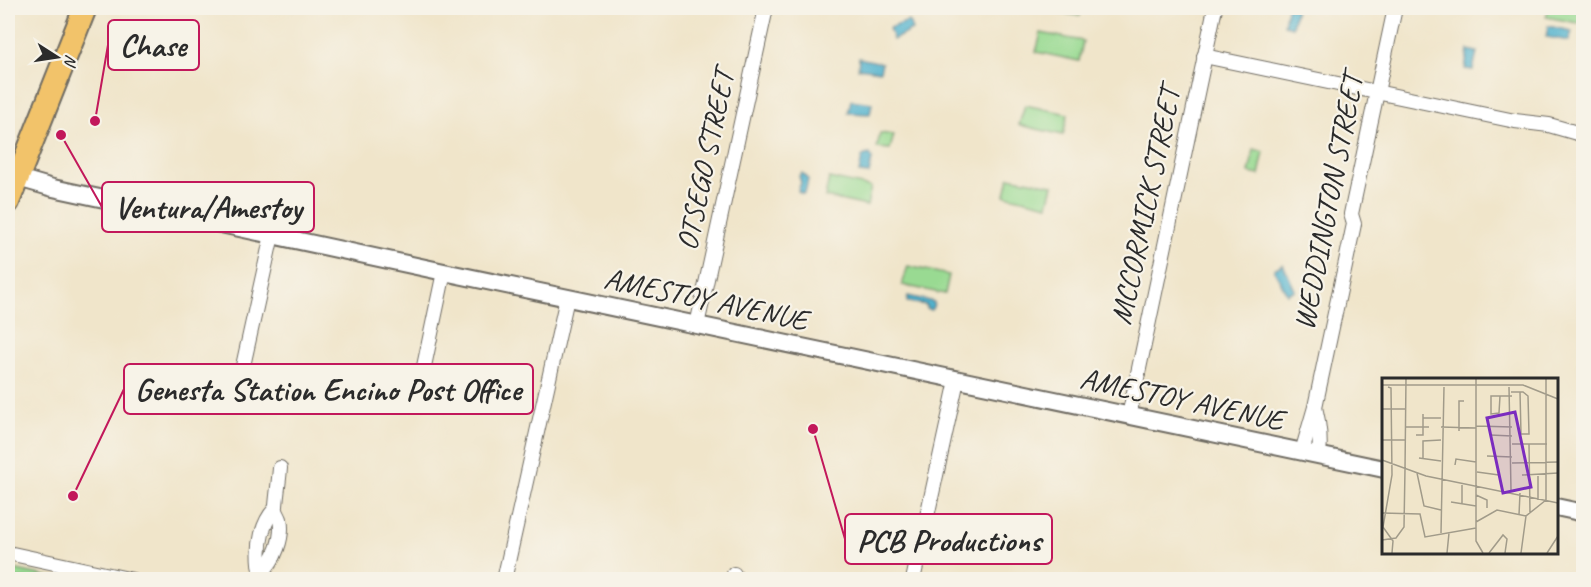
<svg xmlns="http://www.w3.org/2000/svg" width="1591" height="587" font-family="Caveat,sans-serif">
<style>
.green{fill:#99da92;stroke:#62825e;stroke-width:1.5}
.water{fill:#4eb1cd;stroke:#3c6e7c;stroke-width:1.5}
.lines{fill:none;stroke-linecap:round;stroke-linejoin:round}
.minor-casing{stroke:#706c63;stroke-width:16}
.tertiary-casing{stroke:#706c63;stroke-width:20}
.primary-casing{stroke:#706c63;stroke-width:26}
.minor{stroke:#fff;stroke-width:14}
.tertiary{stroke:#fff;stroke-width:16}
.primary{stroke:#f2c36a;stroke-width:22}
.labels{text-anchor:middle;stroke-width:4.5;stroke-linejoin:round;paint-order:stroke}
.street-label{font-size:30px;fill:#2b2b2b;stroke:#f7f3e8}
.inset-road{fill:none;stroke:#a19b8a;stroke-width:1.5}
.view{fill:#7b2cbf;fill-opacity:0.15;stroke:#7b2cbf;stroke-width:3}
.inset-edge{fill:none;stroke:#2b2b2b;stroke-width:3}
.leader{fill:none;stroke:#c2185b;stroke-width:2}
.callout-dot{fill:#c2185b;stroke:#f7f3e8;stroke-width:2}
.callout{fill:#f7f3e8;stroke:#c2185b;stroke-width:2}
.callout-label{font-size:32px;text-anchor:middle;font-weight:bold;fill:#2b2b2b}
</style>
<rect width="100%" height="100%" fill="#f7f3e8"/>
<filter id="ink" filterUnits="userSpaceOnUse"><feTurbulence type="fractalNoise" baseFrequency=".0167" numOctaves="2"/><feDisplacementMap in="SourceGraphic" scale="12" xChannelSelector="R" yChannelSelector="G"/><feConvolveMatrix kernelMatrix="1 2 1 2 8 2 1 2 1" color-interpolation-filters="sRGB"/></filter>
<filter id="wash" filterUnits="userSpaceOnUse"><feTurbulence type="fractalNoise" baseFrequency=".008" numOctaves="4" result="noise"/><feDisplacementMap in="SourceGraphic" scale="24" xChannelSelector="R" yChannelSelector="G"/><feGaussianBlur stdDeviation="1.35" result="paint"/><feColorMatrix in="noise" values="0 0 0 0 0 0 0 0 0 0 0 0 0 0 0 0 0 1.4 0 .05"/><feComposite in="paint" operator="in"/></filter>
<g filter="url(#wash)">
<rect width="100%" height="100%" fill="#f0e5ca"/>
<g class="green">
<path d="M1038 8H1082L1080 16 1038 9Z"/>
<path d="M1549 8H1583V24L1546 17Z"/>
<path d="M1041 33 1083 41 1079 61 1036 52Z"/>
<path d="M1025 105 1068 114 1063 135 1019 125Z"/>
<path d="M880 133 894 135 890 149 877 148Z"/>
<path d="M1254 149 1264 152 1259 175 1249 173Z"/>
<path d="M1009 177 1053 185 1048 205 1005 195Z"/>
<path d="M829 178 871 187 867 206 825 197Z"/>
<path d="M908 266 949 275 945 294 902 285Z"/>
<path d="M8 568 60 579H8Z"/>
</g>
<g class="water">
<path d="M1287 8H1296L1292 27 1284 25Z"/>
<path d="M909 21 912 30 893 40 889 28Z"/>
<path d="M1548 26 1572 31 1569 41 1546 37Z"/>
<path d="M1468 50 1477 52 1473 70 1465 69Z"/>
<path d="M859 58 882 63 880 71 858 68Z"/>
<path d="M851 100 872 103 870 114 848 113Z"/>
<path d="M870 154 872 159 869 174 859 173 862 157 865 155Z"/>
<path d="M802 173 805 175 808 179 806 190 803 194 799 192 798 190 801 183 799 176Z"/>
<path d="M1283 264 1295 290 1287 294 1274 269Z"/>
<path d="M908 296 934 302 933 307 931 310 927 309 926 305 907 302Z"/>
</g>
</g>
<g filter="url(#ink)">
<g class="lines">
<defs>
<g id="minor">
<path d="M1204 56 1515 121 1549 125 1584 135"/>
<path d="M697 325 766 8"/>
<path d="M243 366 272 235"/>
<path d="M423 371 444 272"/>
<path d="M1315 407C1319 423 1321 439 1319 455"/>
<path d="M1129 416 1215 8"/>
<path d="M1302 452 1315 407 1354 224 1351 214 1395 8"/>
<path d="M8 553 133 580"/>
<path d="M262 572C275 560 284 537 280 519 278 514 275 511 276 506 277 493 279 481 280 468"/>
<path d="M261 577C263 571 260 569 260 563 258 544 262 523 275 509"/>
<path d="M504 580 567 298"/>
<path d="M732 580 734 574"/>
<path d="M913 580 957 380"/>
</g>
<g id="tertiary">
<path d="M18 178 53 188 444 272 1384 469"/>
<path d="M1556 507 1584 513"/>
</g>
<path id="primary" d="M8 202 85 8"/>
</defs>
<use href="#minor" class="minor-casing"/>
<use href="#tertiary" class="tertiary-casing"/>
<use href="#primary" class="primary-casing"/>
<use href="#minor" class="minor"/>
<use href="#tertiary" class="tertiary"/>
<use href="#primary" class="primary"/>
</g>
</g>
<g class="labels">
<g class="street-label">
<text transform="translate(705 160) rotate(-78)" y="10">OTSEGO STREET</text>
<text transform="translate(1328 202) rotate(-79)" y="10">WEDDINGTON STREET</text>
<text transform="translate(1145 206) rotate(-78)" y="10">MCCORMICK STREET</text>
<text transform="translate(706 299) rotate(12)" y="10">AMESTOY AVENUE</text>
<text transform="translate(1182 399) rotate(12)" y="10">AMESTOY AVENUE</text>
</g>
</g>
<g transform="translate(1382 378)">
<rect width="176" height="176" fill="#f0e5ca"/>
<path class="inset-road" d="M94 0V163L101 175M164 0V122M0 7H141L176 21M6 9 9 10 10 97 1 149 11 163 10 175M127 9 129 112M129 14H141L146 18 147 56H139L138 14M118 18 117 35 109 36V18H130M0 31H24M41 40H59M94 48 130 49M24 49H47M59 49 94 50M77 53V23H82M34 57H41V36M108 57 130 58M0 62H23M130 66H165M147 66 148 135M105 78 130 79M37 80 59 83M41 81V63L59 62M0 82 44 98 176 125M130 85 176 84M73 87 74 81 94 84M23 91 24 0M95 94 117 97M35 95 42 128 59 132M140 97 176 95M80 105V126M94 117 105 122V130M156 122V98M69 124 94 128M0 135 38 136 43 159 94 150M137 137 138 115M94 144 115 132 144 138M59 155 62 9M0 162 14 160 22 149 23 91M65 175 67 155M107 175 121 157 125 161 123 175M139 175 144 138 164 122M165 175 176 158"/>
<path class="view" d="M133 34 149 109 121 115 105 40Z"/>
<rect width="176" height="176" class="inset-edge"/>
</g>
<path class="leader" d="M95 121L108 45M61 135L102 207M73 496L124 389M813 429L845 539"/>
<g class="callout-dot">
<circle cx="95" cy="121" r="6"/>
<circle cx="61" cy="135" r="6"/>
<circle cx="73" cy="496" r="6"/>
<circle cx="813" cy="429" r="6"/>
</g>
<g class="callout">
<rect x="108" y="20" width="91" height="50" rx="6"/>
<rect x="102" y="182" width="212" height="50" rx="6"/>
<rect x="124" y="364" width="409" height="50" rx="6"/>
<rect x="845" y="514" width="207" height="50" rx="6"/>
</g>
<g class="callout-label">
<text x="153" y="56">Chase</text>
<text x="208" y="218">Ventura/Amestoy</text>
<text x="328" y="400">Genesta Station Encino Post Office</text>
<text x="949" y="551">PCB Productions</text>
</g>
<rect width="1591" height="587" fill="none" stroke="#f7f3e8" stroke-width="30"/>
<g transform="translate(57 57) rotate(102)" stroke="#f7f3e8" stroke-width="4.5" paint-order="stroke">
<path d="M0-4.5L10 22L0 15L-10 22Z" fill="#2b2b2b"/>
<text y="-9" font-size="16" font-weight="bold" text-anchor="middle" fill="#2b2b2b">N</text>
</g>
</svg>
